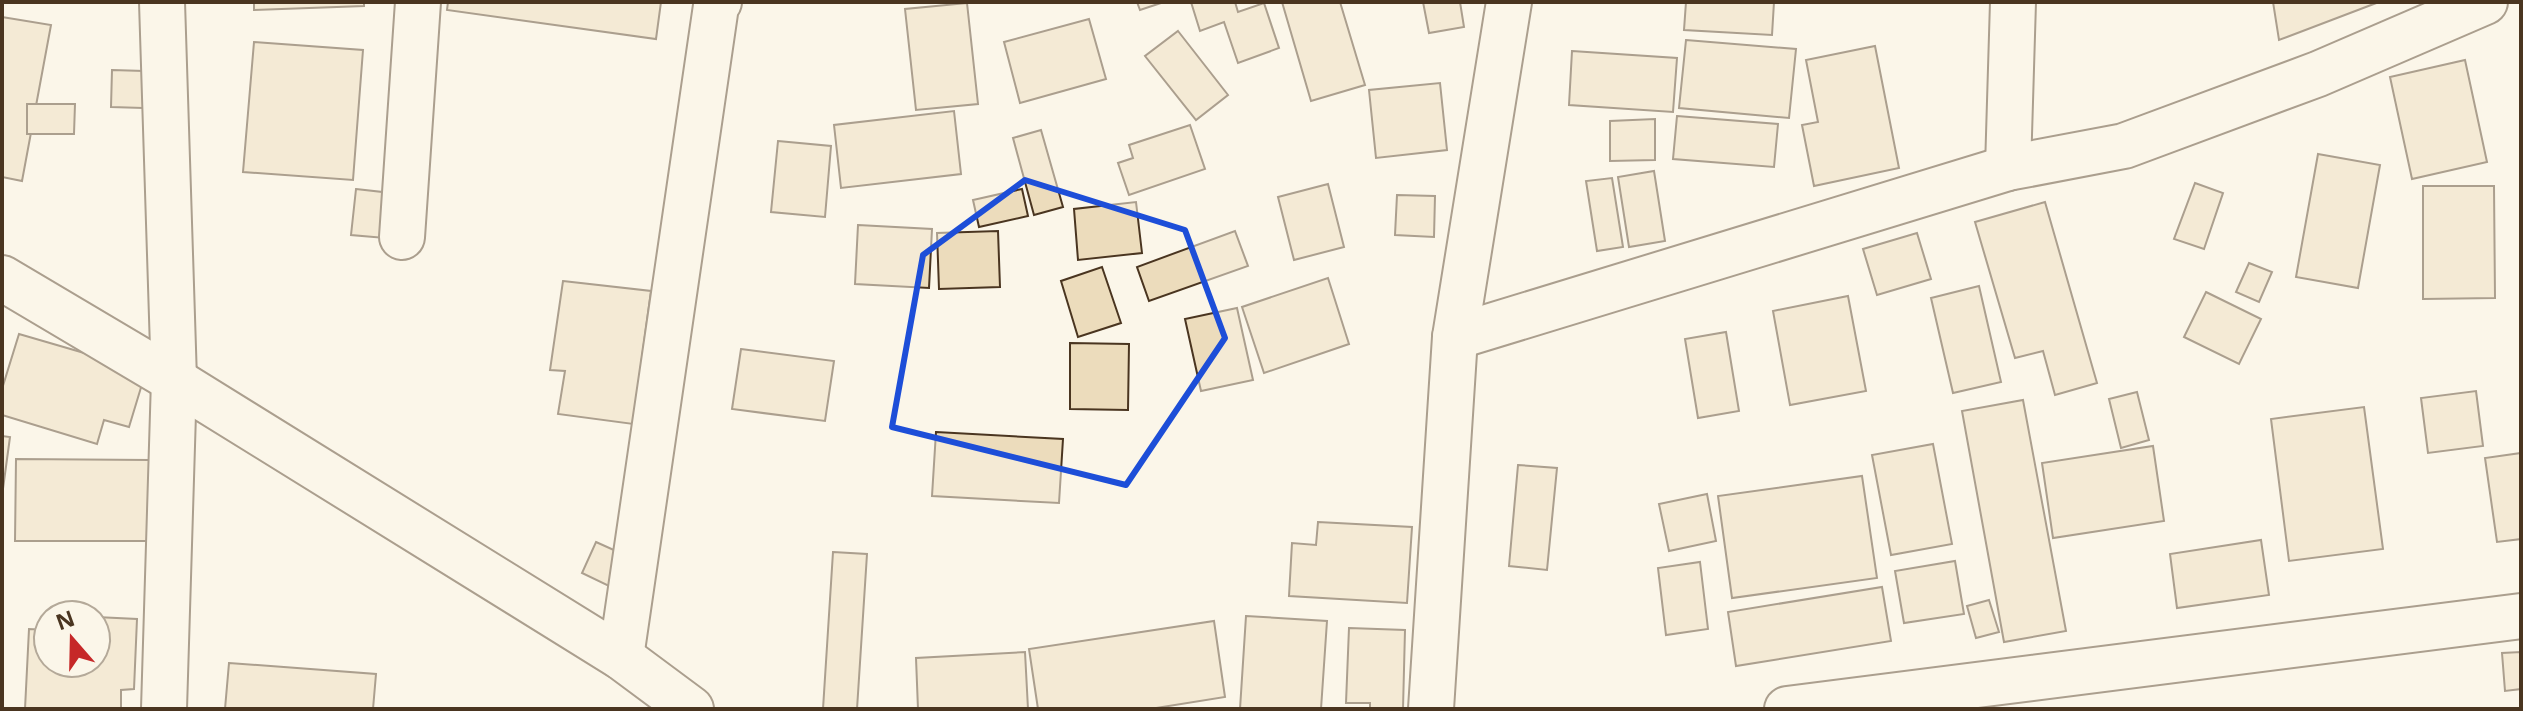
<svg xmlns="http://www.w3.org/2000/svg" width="2523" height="711" font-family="'Open Sans',sans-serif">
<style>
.building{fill:#ecdcbc;stroke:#4a3520;stroke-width:2}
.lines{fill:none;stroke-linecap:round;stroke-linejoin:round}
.minor-casing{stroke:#4a3520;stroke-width:48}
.minor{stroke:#fbf6e9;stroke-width:44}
.marked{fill:none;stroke:#1d4ed8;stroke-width:6;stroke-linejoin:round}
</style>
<rect width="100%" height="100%" fill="#fbf6e9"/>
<g class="building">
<path d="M254 2H364V6L254 10Z"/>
<path d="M448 2H661L656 39 447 10Z"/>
<path d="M1137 2H1164L1140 10Z"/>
<path d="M1191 2H1235L1238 12 1264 3 1279 48 1238 63 1224 22 1200 31Z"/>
<path d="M1282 2H1340L1365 85 1311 101Z"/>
<path d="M1423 2H1460L1464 27 1429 33Z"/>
<path d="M1686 2H1774L1772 35 1684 30Z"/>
<path d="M2273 2H2379L2279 40Z"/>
<path d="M967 3 978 104 916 110 905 9Z"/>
<path d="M2 17 51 25 22 181 2 177Z"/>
<path d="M1089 19 1106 79 1020 103 1004 42Z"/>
<path d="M1178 31 1228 95 1196 120 1145 56Z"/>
<path d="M1686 40 1796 49 1789 118 1679 108Z"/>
<path d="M254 42 363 50 353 180 243 172Z"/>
<path d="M1875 46 1899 168 1814 186 1802 125 1818 122 1806 60Z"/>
<path d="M1572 51 1677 58 1673 112 1569 105Z"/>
<path d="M2465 60 2487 162 2412 179 2390 77Z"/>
<path d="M112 70 144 71 143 108 111 107Z"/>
<path d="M1440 83 1447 150 1376 158 1369 90Z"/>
<path d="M27 104H75L74 134H27Z"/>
<path d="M954 111 961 174 841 188 834 125Z"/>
<path d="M1677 116 1778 124 1774 167 1673 159Z"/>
<path d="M1655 119V160L1610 161V121Z"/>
<path d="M1190 125 1205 169 1129 195 1118 163 1133 158 1129 145Z"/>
<path d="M1041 130 1063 207 1034 215 1013 138Z"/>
<path d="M778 141 831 146 825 217 771 212Z"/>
<path d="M2318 154 2380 165 2358 288 2296 277Z"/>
<path d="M1654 171 1665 241 1629 247 1618 177Z"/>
<path d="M1612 178 1623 247 1597 251 1586 181Z"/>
<path d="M2195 183 2223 193 2204 249 2174 239Z"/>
<path d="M1328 184 1344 247 1294 260 1278 197Z"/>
<path d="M2423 186H2494L2495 298 2423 299Z"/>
<path d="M356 189 391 193 385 238 351 235Z"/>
<path d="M1022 189 1028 216 979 227 973 200Z"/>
<path d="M1397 195 1435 196 1434 237 1395 235Z"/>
<path d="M1136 202 1142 253 1078 260 1074 209Z"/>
<path d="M2045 202 2097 383 2055 395 2043 351 2015 358 1975 222Z"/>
<path d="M858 225 932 229 929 288 855 284Z"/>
<path d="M998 231 1000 287 939 289 937 233Z"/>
<path d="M1235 231 1248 266 1149 301 1137 267Z"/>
<path d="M1917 233 1931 279 1877 295 1863 249Z"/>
<path d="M2249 263 2272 272 2259 302 2236 292Z"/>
<path d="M1102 267 1121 323 1078 337 1061 281Z"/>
<path d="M1328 278 1349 344 1264 373 1242 307Z"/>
<path d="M563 281 651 291 633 424 558 414 565 371 550 370Z"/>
<path d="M1979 286 2001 382 1953 393 1931 298Z"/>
<path d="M2206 292 2261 319 2239 364 2184 337Z"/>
<path d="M1848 296 1866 391 1790 405 1773 311Z"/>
<path d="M1237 308 1253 380 1201 391 1185 319Z"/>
<path d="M1726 332 1739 411 1698 418 1685 339Z"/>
<path d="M19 334 146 371 129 427 104 420 97 444 2 415V389Z"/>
<path d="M1070 343 1129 344 1128 410 1070 409Z"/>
<path d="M741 349 834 361 825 421 732 409Z"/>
<path d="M2476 391 2483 446 2428 453 2421 398Z"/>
<path d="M2137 392 2149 440 2121 448 2109 399Z"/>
<path d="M2023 400 2066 631 2004 642 1962 411Z"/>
<path d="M2364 407 2383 549 2289 561 2271 419Z"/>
<path d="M936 432 1063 439 1059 503 932 496Z"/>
<path d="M2 436 10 437 2 496Z"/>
<path d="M1933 444 1952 544 1891 555 1872 455Z"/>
<path d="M2153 446 2164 521 2053 538 2042 463Z"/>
<path d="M2521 453V539L2497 542 2485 458Z"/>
<path d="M16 459 150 460V541H15Z"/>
<path d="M1518 465 1557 468 1547 570 1509 566Z"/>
<path d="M1862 476 1877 578 1732 598 1718 496Z"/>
<path d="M1707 494 1716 541 1669 551 1659 504Z"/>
<path d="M1318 522 1412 527 1407 603 1289 596 1292 543 1316 545Z"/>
<path d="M2261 540 2269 595 2177 608 2170 554Z"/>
<path d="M596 542 625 555 611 587 582 573Z"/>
<path d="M833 552 867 554 857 709H823Z"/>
<path d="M1955 561 1964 614 1904 623 1895 571Z"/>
<path d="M1700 562 1708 629 1666 635 1658 568Z"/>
<path d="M1882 587 1891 641 1736 666 1728 612Z"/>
<path d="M1989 600 1999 632 1976 638 1967 606Z"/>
<path d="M1246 616 1327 621 1321 709H1240Z"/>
<path d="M96 617 137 619 134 689 121 690V709H25L29 629 48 630V663H96Z"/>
<path d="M1214 621 1225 697 1150 709H1038L1029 649Z"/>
<path d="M1349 628 1405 630 1403 709H1370V703H1346Z"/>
<path d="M1025 652 1028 709H918L916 658Z"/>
<path d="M2521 652V689L2505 691 2502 653Z"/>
<path d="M229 663 376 674 373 709H225Z"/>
</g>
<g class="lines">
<defs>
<g id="minor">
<path d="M162 2 174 380 164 709"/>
<path d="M2008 168 2013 2"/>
<path d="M402 237 418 2"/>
<path d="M2 278 174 380 621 657 691 709"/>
<path d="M1455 337 2008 168 2124 146 2318 74 2485 2"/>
<path d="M621 657 716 6 719 2"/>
<path d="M1431 709 1455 337 1509 2"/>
<path d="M1787 709 2521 616"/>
</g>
</defs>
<use href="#minor" class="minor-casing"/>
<use href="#minor" class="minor"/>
</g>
<path d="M0 0H2523V711H0ZM1025 180 1185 230 1225 338 1126 485 892 427 923 255Z" fill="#fbf6e9" fill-opacity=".55" fill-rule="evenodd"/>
<path class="marked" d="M1025 180 1185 230 1225 338 1126 485 892 427 923 255Z"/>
<rect width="2523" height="711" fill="none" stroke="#4a3520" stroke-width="8"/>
<g transform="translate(72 639) rotate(340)"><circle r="38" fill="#fbf6e9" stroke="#b4a999" stroke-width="2"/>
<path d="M0-6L14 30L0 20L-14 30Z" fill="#c62828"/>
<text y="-12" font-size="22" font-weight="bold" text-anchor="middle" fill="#4a3520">N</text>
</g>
</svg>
